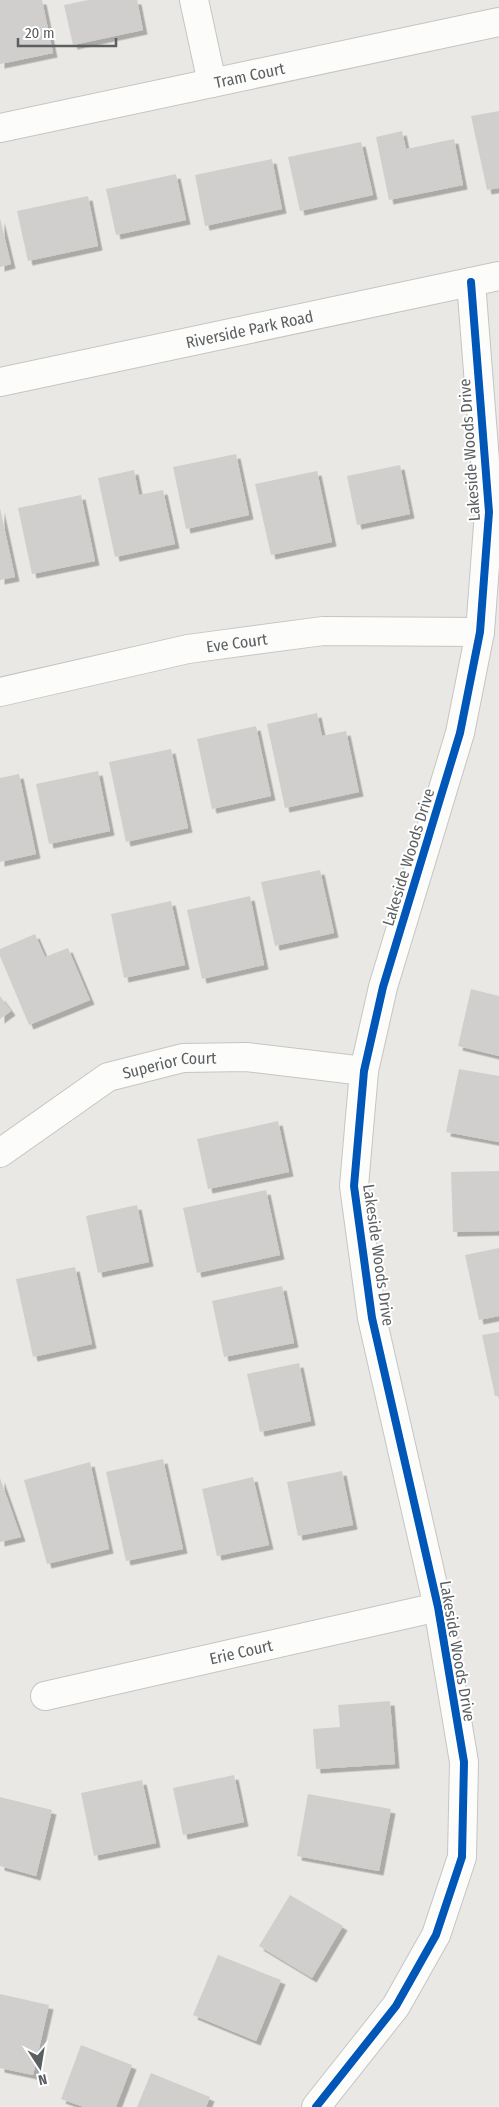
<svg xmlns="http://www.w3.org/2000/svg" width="499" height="2107" font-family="'Fira Sans Condensed',sans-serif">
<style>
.building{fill:#d1cfcd;filter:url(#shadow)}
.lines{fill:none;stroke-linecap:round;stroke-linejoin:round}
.street-casing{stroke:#c6c5c5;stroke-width:30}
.secondary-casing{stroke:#c5c5c5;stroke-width:30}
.street{stroke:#fcfcfb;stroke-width:28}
.secondary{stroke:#fcfcfb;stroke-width:28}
.cycleway-casing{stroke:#fff;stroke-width:11}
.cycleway{stroke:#0057b8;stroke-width:8}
.labels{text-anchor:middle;stroke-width:4;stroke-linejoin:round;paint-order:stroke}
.street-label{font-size:16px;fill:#5b5f62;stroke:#fff}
</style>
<defs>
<filter id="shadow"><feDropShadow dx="4.5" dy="4.5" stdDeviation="0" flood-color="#0004"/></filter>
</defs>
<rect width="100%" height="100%" fill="#eae8e4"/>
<g class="building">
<path d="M0 0H42L53 53 0 64Z"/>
<path d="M88 0H137L143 30 73 45 64 5Z"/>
<path d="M499 111V188L487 190 471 116Z"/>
<path d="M402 131 406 149 454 139 463 185 389 200 376 137Z"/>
<path d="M361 142 373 195 300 211 288 157Z"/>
<path d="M272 159 282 209 205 226 195 175Z"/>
<path d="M176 174 186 220 116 235 106 189Z"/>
<path d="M88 196 98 246 28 261 17 211Z"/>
<path d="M0 218 11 264 0 267Z"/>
<path d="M236 454 249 515 186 529 173 467Z"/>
<path d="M400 465 410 514 357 525 347 476Z"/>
<path d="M134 470 139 495 163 490 175 544 115 557 98 478Z"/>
<path d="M317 471 332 542 271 555 255 484Z"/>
<path d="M81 495 95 561 32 574 18 508Z"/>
<path d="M0 508 15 577 0 580Z"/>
<path d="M317 713 322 736 346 731 359 792 285 808 267 724Z"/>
<path d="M256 726 271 796 212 809 197 739Z"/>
<path d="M171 749 188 828 126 842 109 762Z"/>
<path d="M98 771 110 831 49 844 36 784Z"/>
<path d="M19 774 36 854 0 862V778Z"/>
<path d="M320 870 334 933 275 946 261 882Z"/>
<path d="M250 896 264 965 202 979 187 910Z"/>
<path d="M171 901 185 965 124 978 111 914Z"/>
<path d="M35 934 45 957 68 948 90 1000 29 1025 0 956V949Z"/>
<path d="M471 989 499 996V1056L458 1046Z"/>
<path d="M0 996 11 1011 0 1019Z"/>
<path d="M459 1069 499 1076V1142L446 1132Z"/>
<path d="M278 1121 289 1172 208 1189 197 1139Z"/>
<path d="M499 1171V1231L453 1232 451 1172Z"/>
<path d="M266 1190 280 1255 197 1273 183 1208Z"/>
<path d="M137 1205 149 1262 98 1273 86 1216Z"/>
<path d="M499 1248V1316L479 1320 465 1255Z"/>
<path d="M75 1267 92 1344 33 1357 16 1279Z"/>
<path d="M282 1286 294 1343 224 1357 212 1301Z"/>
<path d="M499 1332V1396H495L482 1335Z"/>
<path d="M299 1363 311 1421 260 1432 247 1374Z"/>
<path d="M163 1459 183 1549 126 1561 106 1472Z"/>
<path d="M90 1462 109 1549 47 1564 24 1480Z"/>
<path d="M342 1471 353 1525 298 1536 287 1482Z"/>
<path d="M253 1477 269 1545 217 1556 202 1489Z"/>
<path d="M0 1478 21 1537 0 1542Z"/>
<path d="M390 1701 395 1764 316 1769 313 1729 340 1727 338 1705Z"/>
<path d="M234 1775 244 1822 183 1835 173 1788Z"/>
<path d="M142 1780 156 1843 94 1856 81 1793Z"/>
<path d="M308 1794 391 1809 379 1871 297 1856Z"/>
<path d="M0 1797 52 1810 36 1876 0 1866Z"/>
<path d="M290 1895 343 1926 312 1978 259 1946Z"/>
<path d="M218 1955 281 1980 256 2041 193 2015Z"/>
<path d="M0 1994 49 2005 33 2075 0 2068Z"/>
<path d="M81 2045 132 2065 116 2107H84L61 2099Z"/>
<path d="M151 2073 210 2097 206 2107H137Z"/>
</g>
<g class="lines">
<defs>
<g id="street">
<path d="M194 0 212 83"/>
<path id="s1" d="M0 128 499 22"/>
<path id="s2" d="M0 692 188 649 323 631 480 632"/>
<path id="s3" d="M0 1153 108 1077 183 1058 246 1057 364 1071"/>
<path id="s4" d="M45 1696 438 1607"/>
<path d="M316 2107 396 2006 436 1935 462 1857 464 1762 438 1607 372 1318 354 1186 364 1071 383 987 460 733 480 632 489 512 471 282"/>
</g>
<g id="secondary">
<path id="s5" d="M0 382 499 276"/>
</g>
</defs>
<use href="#street" class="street-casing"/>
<use href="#secondary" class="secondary-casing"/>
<use href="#street" class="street"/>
<use href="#secondary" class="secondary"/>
<defs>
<path id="cycleway" d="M316 2107 396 2006 436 1935 462 1857 464 1762 438 1607 372 1318 354 1186 364 1071 383 987 460 733 480 632 489 512 471 282"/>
</defs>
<use href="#cycleway" class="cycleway-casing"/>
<use href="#cycleway" class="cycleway"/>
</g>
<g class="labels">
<g class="street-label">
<text dy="6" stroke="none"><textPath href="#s1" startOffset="255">Tram Court</textPath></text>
<text dy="6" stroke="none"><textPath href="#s5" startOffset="255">Riverside Park Road</textPath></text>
<text transform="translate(469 450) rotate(-94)" y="6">Lakeside Woods Drive</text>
<text dy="6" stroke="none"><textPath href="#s2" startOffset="242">Eve Court</textPath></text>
<text transform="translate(408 857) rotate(-73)" y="6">Lakeside Woods Drive</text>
<text dy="6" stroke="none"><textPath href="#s3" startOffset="195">Superior Court</textPath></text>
<text transform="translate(379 1255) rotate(82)" y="6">Lakeside Woods Drive</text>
<text dy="6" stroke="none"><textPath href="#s4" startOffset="201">Erie Court</textPath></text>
<text transform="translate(458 1651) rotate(80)" y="6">Lakeside Woods Drive</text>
</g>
</g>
<g transform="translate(40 2067) rotate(168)" stroke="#ffffff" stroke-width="4" paint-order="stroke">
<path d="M0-4L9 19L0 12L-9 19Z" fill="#5b5f62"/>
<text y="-8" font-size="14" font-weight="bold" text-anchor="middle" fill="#5b5f62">N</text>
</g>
<path d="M18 38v8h98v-8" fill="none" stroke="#5b5f62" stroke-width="2.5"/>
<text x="25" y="38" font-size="15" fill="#5b5f62" stroke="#ffffff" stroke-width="4" paint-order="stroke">20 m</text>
</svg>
